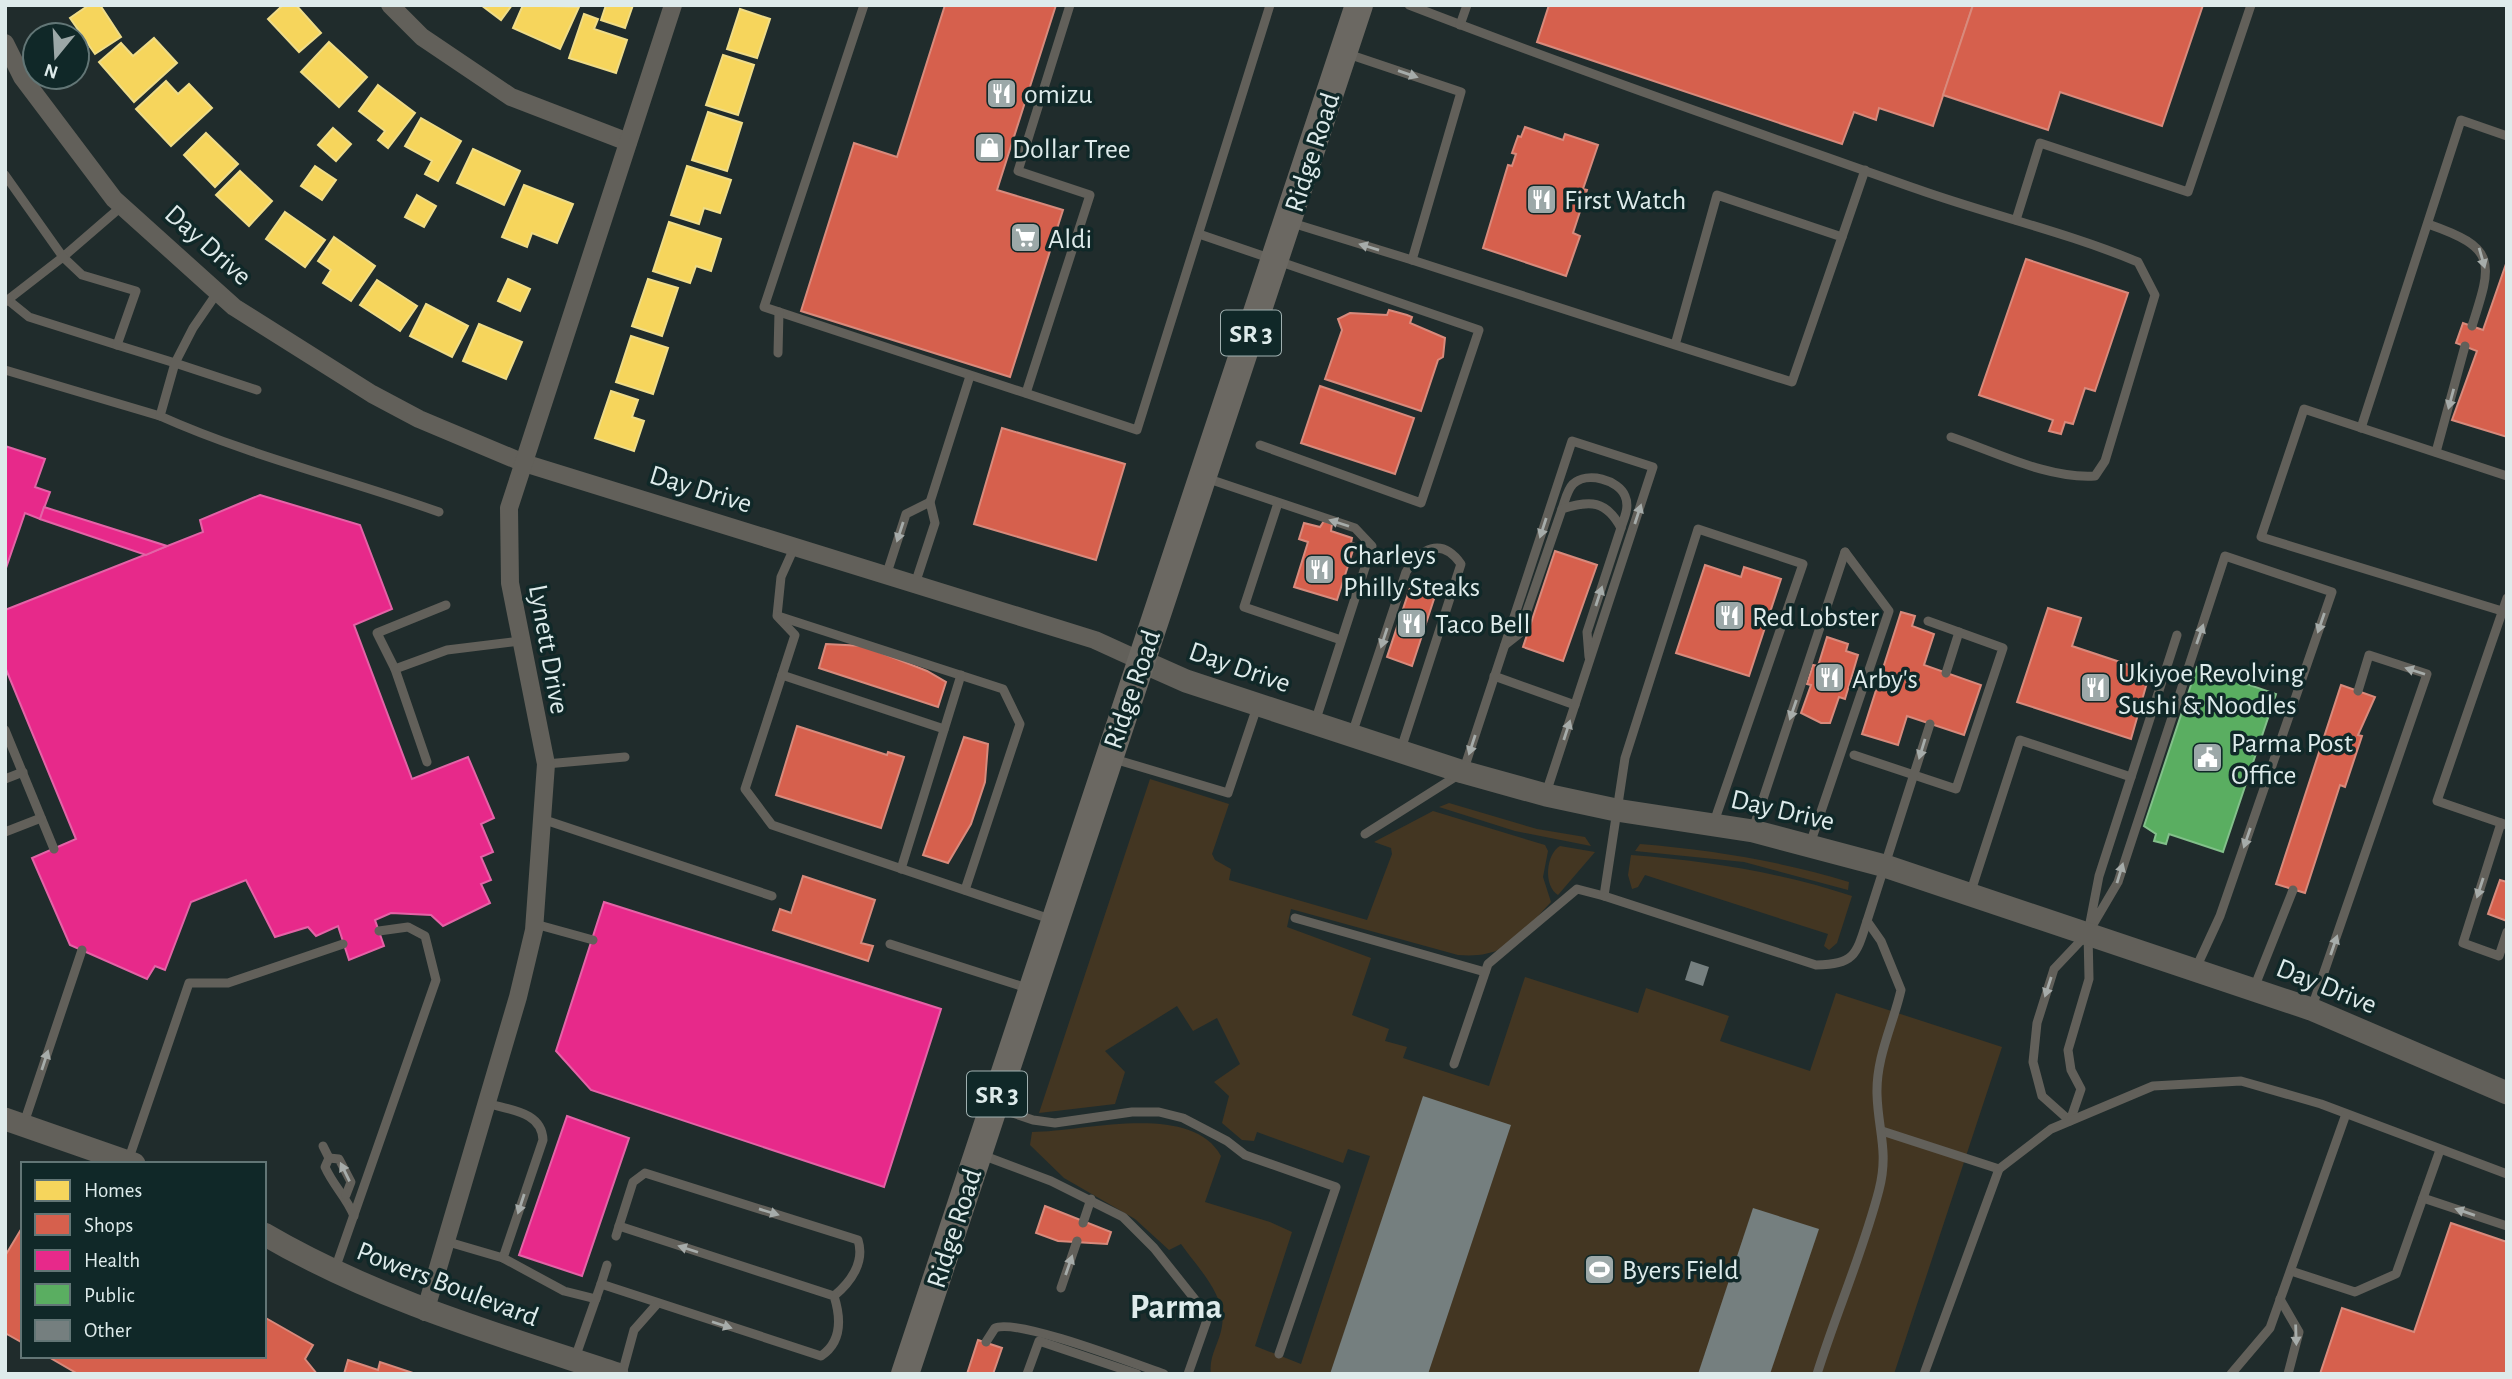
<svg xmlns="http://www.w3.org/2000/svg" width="2512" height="1379" font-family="'Alegreya Sans',sans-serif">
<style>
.green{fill:#433622}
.homes{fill:#f6d55c;stroke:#efdc87;stroke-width:2}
.shops{fill:#d6604d;stroke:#d88a7c;stroke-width:2}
.health{fill:#e7298a;stroke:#e463a7;stroke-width:2}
.public{fill:#5aae61;stroke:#82c08a;stroke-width:2}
.building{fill:#757f7f}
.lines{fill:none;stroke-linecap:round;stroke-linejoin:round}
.service{stroke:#62605a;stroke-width:9}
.minor{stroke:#62605a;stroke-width:18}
.tertiary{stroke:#62605a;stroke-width:23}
.primary{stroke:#6b6862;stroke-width:28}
.oneway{fill:#a6acaa}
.labels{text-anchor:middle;stroke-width:7;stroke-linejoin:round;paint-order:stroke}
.shield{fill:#102828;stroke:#a0b0b0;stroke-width:2}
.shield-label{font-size:26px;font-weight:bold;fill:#deebeb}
.poi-label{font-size:28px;fill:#deebeb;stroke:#102828;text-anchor:start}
.street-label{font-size:28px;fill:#deebeb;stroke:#102828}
.district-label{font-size:35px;font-weight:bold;fill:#deebeb;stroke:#102828}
</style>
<rect width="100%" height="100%" fill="#202c2c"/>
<g class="green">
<path d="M1150 779 1229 804 1212 854 1215 860 1231 869 1229 880 1367 920 1392 854 1391 848 1374 842 1433 811 1545 845 1548 851 1543 877 1551 902C1520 935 1508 959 1458 955L1291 909 1287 927 1371 958 1352 1015 1389 1029 1385 1041 1407 1047 1403 1058 1489 1086 1525 977 1638 1013 1646 988 1729 1016 1720 1041 1810 1071 1836 993 2002 1047 1894 1374H1211C1208 1357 1220 1342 1222 1326 1227 1296 1197 1267 1181 1244L1169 1250 1135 1219 1064 1178 1030 1145 1032 1132C1083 1132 1191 1101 1221 1156L1205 1202 1270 1222 1292 1232 1255 1346 1301 1364 1370 1156 1348 1149 1343 1163 1257 1132 1254 1141 1242 1140 1222 1123 1229 1096 1214 1082 1240 1064 1217 1018 1193 1031 1177 1006 1105 1051 1125 1072 1115 1104 1039 1113Z"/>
<path d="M1449 803 1537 829 1585 837 1591 846 1515 831 1439 807Z"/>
<path d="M1640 844C1712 850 1780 861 1849 882L1848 890 1744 862 1635 851Z"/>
<path d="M1560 846 1595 852 1558 895C1543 886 1546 854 1560 846Z"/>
<path d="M1631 855C1707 861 1779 872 1852 896L1837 943 1829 950 1824 946 1828 934 1645 875 1638 887 1632 889 1628 875Z"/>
</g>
<g class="homes">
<path d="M89 5H100L121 37 95 54 70 18Z"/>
<path d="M283 5H296L321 33 299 52 268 19Z"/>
<path d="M481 5H512L501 20Z"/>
<path d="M523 5 579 7 560 49 513 28Z"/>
<path d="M606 5H633L625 28 601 20Z"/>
<path d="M740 9 770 19 757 58 727 49Z"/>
<path d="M584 14 598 19 594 29 627 40 616 73 569 58Z"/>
<path d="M154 38 177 63 134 102 99 62 121 43 133 56Z"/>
<path d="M329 42 367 77 339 107 301 72Z"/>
<path d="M723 55 754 65 738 115 706 105Z"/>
<path d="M166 81 178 94 189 84 212 108 171 146 136 109Z"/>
<path d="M378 85 415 113 388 148 378 140 385 131 359 111Z"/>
<path d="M708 112 742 123 727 171 692 160Z"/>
<path d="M421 118 461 141 438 181 425 174 432 161 405 146Z"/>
<path d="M333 128 351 144 336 161 318 145Z"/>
<path d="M206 133 238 164 215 187 184 155Z"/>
<path d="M473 149 520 171 504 205 457 183Z"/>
<path d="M315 166 336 180 322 200 301 186Z"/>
<path d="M687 166 731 180 720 213 704 208 699 224 671 215Z"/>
<path d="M240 171 272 201 249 226 216 195Z"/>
<path d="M524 185 573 204 557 243 532 233 527 247 502 237Z"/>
<path d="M417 195 436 206 424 227 405 217Z"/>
<path d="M285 212 325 240 305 267 266 239Z"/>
<path d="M669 222 721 239 711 271 696 266 690 283 653 271Z"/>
<path d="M334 237 375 266 351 301 323 283 331 270 318 261Z"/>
<path d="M508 279 530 289 520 311 498 301Z"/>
<path d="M648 279 678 288 662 336 632 326Z"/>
<path d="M377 280 417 306 400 331 360 305Z"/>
<path d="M426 304 468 326 452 357 410 336Z"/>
<path d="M479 324 522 342 506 379 463 361Z"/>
<path d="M631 336 668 348 653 394 616 382Z"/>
<path d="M611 391 638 400 632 417 644 421 634 451 595 438Z"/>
</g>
<g class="shops">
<path d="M945 5H1056L997 190 1063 210 1010 377 801 311 854 143 897 157Z"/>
<path d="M1973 5 1933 126 1879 108 1876 120 1854 112 1842 144 1537 42 1549 5Z"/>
<path d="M1973 5H2203L2162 126 2060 92 2048 130 1943 95Z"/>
<path d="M1525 127 1563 140 1565 134 1598 145 1583 189 1587 190 1573 233 1580 236 1566 276 1483 248 1508 165 1512 166 1516 154 1512 153 1518 136 1521 137Z"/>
<path d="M2026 259 2128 293 2095 391 2085 388 2073 424 2065 422 2061 434 2049 431 2053 420 1979 395Z"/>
<path d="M2507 261V437L2452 420 2477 351 2456 343 2463 323 2483 330Z"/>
<path d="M1389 310 1407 315 1412 317 1410 323 1445 338 1443 357 1438 360 1421 411 1325 379 1342 330 1338 319 1350 313 1387 315Z"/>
<path d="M1320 386 1414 418 1395 474 1301 443Z"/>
<path d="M1002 428 1125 464 1096 560 974 524Z"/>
<path d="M1324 521 1332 524 1331 531 1352 538 1351 543 1355 544 1337 600 1294 587 1308 542 1299 539 1304 523 1320 527Z"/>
<path d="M1555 551 1597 565 1563 661 1523 647Z"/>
<path d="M1705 565 1741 577 1744 567 1781 579 1749 676 1676 653Z"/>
<path d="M1410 588 1435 596 1412 666 1387 657Z"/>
<path d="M2048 608 2081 618 2072 646 2150 672 2131 739 2017 702Z"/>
<path d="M1901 612 1915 616 1912 626 1934 634 1924 665 1981 685 1964 735 1907 716 1898 745 1862 734Z"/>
<path d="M1827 637 1848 644 1846 651 1858 655 1845 699 1839 697 1830 723H1821L1801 713 1811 685 1807 684 1813 665 1818 666Z"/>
<path d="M826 644 864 646 927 671 946 682 938 707 819 668Z"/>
<path d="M2341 685 2375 697 2358 735 2362 736 2345 787 2340 785 2305 893 2276 884Z"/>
<path d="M797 726 887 755 888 752 904 757 881 828 776 795Z"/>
<path d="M964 737 988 744 985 782 971 824 948 863 923 855Z"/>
<path d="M803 876 875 900 861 943 873 946 868 961 773 930 780 909 791 913Z"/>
<path d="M2500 880 2507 882V921L2488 914Z"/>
<path d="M1045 1206 1111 1232 1107 1244 1058 1241 1036 1233Z"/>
<path d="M2451 1223 2507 1242V1374H2320L2342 1308 2414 1332Z"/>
<path d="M23 1226V1343L5 1333V1256Z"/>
<path d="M264 1317 313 1345 305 1359 317 1374H78L47 1356H264Z"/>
<path d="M978 1340 1002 1348 993 1374H967Z"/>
<path d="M348 1360 378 1370 380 1362 416 1374H344Z"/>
</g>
<g class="health">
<path d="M5 446 45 459 35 487 50 492 40 519 25 513 5 571Z"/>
<path d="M260 495 360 525 392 609 354 625 412 779 468 757 494 818 481 824 493 852 481 857 491 880 481 884 490 903 443 926 431 915 391 913 375 920 384 946 349 960 338 926 316 936 308 927 275 937 246 880 191 902 165 970 155 966 147 979 70 945 32 858 76 839 5 667V610L203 532 200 520Z"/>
<path d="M44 507 167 546 146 555 40 519Z"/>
<path d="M604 902 941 1009 884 1187 591 1090 556 1051Z"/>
<path d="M567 1116 629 1138 582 1276 519 1255Z"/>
</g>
<path class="public" d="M2197 667 2276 694 2223 852 2169 834 2166 844 2154 841 2156 834 2144 826Z"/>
<g class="building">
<path d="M1691 961 1709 967 1703 986 1685 980Z"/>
<path d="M1423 1096 1511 1125 1428 1374H1330Z"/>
<path d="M1753 1208 1819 1229 1770 1374H1698Z"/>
</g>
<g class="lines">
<g class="service">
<path d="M864 5 764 307 1137 430 1270 5"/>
<path d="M1409 5C1577 70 1747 129 1917 189 1990 215 2066 232 2138 262L2155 295 2105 461 2095 476C2047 479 1996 452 1951 437"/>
<path d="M1460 25 1467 5"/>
<path d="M5 175 63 257 122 206"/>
<path d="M2016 220 2040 143 2188 192 2251 5"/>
<path d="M1289 222 1412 260 1461 92 1345 53"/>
<path d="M2428 224C2497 248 2493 261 2472 326"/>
<path d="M1199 234 1479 330 1421 503 1260 445"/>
<path d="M1842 237 1865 170"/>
<path d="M1412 260 1675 345 1717 195 1842 237 1792 382 1675 345"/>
<path d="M8 300 29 317 117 345"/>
<path d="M5 302 63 257 82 275 136 291 117 345 175 363 193 328 217 293"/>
<path d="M778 353 779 312"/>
<path d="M5 370 160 416"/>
<path d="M257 390 175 363 160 416C249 456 347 479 439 512"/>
<path d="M1026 393 1090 195 1018 171 1070 5"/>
<path d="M2361 428 2461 120 2507 136"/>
<path d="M2436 452 2465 346"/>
<path d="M1206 478 1355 528 1372 546 1315 722"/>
<path d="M1278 503 1244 607 1341 640"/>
<path d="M1562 509C1565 501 1567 490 1573 484 1587 471 1619 480 1625 496 1630 507 1624 518 1621 528"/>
<path d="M794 548 781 577 777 616 795 635 745 789 772 825 1053 920"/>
<path d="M886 576 906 514 930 502"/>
<path d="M915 584 935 523 930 502 970 376"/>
<path d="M2507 598 2437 801 2507 825"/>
<path d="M2502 611 2261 537 2304 409 2507 476"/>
<path d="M778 616 1003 689 1020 724 965 890"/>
<path d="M2177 635 2099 876 2088 933 2089 979 2068 1050 2071 1070 2081 1089 2070 1121 2042 1096 2033 1062 2037 1023 2054 969 2088 933 2118 882 2225 556 2332 592 2220 916 2196 968"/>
<path d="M1505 645 1519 634 1562 509C1590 500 1606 500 1621 528L1587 632 1589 657"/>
<path d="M395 669 377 633 446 605"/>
<path d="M1946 673 1959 632"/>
<path d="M782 675 944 729"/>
<path d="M1494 676 1575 705"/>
<path d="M5 730 54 849"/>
<path d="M1352 734 1406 572C1420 549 1441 536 1461 564L1401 749"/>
<path d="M1854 755 1956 789 2003 648 1928 621"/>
<path d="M1114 759 1228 793 1257 707"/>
<path d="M427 762 395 669 447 650 520 641"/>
<path d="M546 764 625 757"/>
<path d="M5 779 23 772"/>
<path d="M542 819 772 896"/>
<path d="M1714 822 1803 564 1698 529 1625 758 1604 896 1816 965C1854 964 1856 956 1867 921"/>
<path d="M2501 823 2463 943 2499 956 2507 932"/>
<path d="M1753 829 1845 552"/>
<path d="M5 832 41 818"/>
<path d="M1365 834 1463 772 1572 441 1653 467 1546 793"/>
<path d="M1810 844 1889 611 1845 552"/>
<path d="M901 869 961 675"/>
<path d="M1970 894 2020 740 2131 777"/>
<path d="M1295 918 1485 972"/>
<path d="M535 924 593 940"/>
<path d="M890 944 1030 989"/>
<path d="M2254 988 2293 890"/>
<path d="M2312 1007 2427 674 2369 655 2358 691"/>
<path d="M1454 1064 1488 964 1577 889 1604 896"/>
<path d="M998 1108 1033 1120 1055 1123 1132 1112H1159L1183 1118 1227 1141 1245 1155 1336 1187 1279 1354"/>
<path d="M24 1123 82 950"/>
<path d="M1882 1131 1999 1169"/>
<path d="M323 1146 329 1158 325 1167C334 1187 346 1196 354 1216"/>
<path d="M982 1155 1051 1181 1123 1217 1154 1248 1201 1307 1207 1320 1188 1374"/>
<path d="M329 1158 339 1159 351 1182 346 1195"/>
<path d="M128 1161 189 983H228L343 944"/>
<path d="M2423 1198 2507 1226"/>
<path d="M1083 1223 1091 1199"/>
<path d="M619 1226 633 1182 645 1173 858 1240C865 1262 851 1282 834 1296"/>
<path d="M445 1241 503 1258 543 1140C542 1111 509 1110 486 1103"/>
<path d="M503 1258 564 1291 596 1299"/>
<path d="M607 1265 601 1284 821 1356C842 1342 841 1318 834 1296L619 1226 616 1236"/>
<path d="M335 1269 436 980 425 936 408 927 379 931"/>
<path d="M2291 1271 2355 1292 2396 1274 2440 1150"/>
<path d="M1061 1288 1077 1241"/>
<path d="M2280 1299 2299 1332 2288 1374"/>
<path d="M986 1342 995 1328C1017 1318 1135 1364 1164 1374"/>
<path d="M575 1358 601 1284"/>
<path d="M622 1374 634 1330 657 1304"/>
<path d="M1027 1374 1039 1341 1137 1374"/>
<path d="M1817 1374C1836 1313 1863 1252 1879 1190 1889 1151 1878 1131 1877 1094 1876 1057 1893 1025 1901 990L1881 941 1867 921 1930 724"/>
<path d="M1924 1374 1999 1169 2051 1129 2153 1086 2241 1081 2321 1104 2507 1174"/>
<path d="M2231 1374 2270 1328 2346 1114"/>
</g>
<g class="minor">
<path d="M390 5 422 37 511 97 628 142"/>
<path d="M5 43 22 77 114 199 234 307 372 394 419 419 524 463 1095 640 1141 661"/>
<path d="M425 1312 518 997 534 930 546 764 510 583 509 508 673 5"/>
</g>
<g class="tertiary">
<path d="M1141 661 1186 681 1463 772 1546 795 1616 810 1753 831 1885 866 2311 1009 2507 1093"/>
<path d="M5 1119 134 1164"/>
<path d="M264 1234C375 1299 496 1334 617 1374"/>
</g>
<path class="primary" d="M905 1374 1359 5"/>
</g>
<defs><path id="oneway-solid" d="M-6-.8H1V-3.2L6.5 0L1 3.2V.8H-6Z" transform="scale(1.75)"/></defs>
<g class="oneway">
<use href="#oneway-solid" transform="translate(1408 74) rotate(19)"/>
<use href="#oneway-solid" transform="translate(1369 247) rotate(-163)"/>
<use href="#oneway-solid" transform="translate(2482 258) rotate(74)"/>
<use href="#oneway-solid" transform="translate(2451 399) rotate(105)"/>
<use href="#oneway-solid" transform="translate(1638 514) rotate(-72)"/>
<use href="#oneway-solid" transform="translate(1339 523) rotate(-162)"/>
<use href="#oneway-solid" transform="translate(1543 528) rotate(108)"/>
<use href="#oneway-solid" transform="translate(900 532) rotate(108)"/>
<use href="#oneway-solid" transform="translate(1599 596) rotate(-72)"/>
<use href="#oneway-solid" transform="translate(2321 623) rotate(109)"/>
<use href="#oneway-solid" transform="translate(2200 634) rotate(-71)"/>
<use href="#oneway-solid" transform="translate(1384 638) rotate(108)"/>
<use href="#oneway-solid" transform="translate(2415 671) rotate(-162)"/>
<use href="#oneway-solid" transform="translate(1793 710) rotate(109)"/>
<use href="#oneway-solid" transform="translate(1567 730) rotate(-72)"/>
<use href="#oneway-solid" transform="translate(1472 745) rotate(108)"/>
<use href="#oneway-solid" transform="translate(1922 749) rotate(107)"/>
<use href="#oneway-solid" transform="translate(2247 838) rotate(109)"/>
<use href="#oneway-solid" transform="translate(2120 873) rotate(-73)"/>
<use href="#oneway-solid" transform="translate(2480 888) rotate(108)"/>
<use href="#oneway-solid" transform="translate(2334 945) rotate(-71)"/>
<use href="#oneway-solid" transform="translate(2048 987) rotate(108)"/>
<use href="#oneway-solid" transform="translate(45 1060) rotate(-72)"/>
<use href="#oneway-solid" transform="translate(345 1172) rotate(-116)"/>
<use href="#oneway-solid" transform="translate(521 1204) rotate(108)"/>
<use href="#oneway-solid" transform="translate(769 1212) rotate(17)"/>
<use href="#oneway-solid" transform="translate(2465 1212) rotate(-161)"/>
<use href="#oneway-solid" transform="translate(688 1249) rotate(-162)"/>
<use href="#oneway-solid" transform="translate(1069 1265) rotate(-71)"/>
<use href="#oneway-solid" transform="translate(722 1325) rotate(18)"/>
<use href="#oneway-solid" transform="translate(2296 1335) rotate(88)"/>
</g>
<defs>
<symbol id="restaurant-square" viewBox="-11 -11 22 22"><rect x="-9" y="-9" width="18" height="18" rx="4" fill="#9ca8a8" stroke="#102828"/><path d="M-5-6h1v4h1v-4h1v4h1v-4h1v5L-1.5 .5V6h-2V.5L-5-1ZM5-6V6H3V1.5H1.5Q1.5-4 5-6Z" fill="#fff"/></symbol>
<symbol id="shop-square" viewBox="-11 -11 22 22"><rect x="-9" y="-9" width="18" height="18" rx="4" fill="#9ca8a8" stroke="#102828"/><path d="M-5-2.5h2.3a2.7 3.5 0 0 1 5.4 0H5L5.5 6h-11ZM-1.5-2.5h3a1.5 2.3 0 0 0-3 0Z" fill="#fff"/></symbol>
<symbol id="supermarket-square" viewBox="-11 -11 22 22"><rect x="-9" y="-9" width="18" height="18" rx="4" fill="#9ca8a8" stroke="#102828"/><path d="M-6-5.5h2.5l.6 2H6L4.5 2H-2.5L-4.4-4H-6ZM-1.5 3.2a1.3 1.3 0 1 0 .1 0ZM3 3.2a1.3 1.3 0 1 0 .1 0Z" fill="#fff"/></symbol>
<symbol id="civic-square" viewBox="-11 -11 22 22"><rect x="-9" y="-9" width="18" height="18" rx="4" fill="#9ca8a8" stroke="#102828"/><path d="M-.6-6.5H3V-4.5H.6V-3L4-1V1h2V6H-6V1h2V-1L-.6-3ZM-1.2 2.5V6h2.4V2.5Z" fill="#fff"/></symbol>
<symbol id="stadium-square" viewBox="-11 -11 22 22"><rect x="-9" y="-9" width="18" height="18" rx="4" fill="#9ca8a8" stroke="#102828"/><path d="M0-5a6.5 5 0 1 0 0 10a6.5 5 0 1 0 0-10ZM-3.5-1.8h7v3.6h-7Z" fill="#fff"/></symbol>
</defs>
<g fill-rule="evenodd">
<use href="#restaurant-square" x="984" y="76" width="35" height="35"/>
<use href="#shop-square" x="972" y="130" width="35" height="35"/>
<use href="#restaurant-square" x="1524" y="182" width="35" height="35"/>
<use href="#supermarket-square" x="1008" y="220" width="35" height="35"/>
<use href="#restaurant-square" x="1302" y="552" width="35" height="35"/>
<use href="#restaurant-square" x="1712" y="598" width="35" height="35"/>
<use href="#restaurant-square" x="1394" y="606" width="35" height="35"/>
<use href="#restaurant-square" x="1812" y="660" width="35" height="35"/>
<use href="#restaurant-square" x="2078" y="670" width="35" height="35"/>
<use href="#civic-square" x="2190" y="740" width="35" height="35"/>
<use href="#stadium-square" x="1582" y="1252" width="35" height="35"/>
</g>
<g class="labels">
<g class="shield">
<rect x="1221" y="310.5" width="60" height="45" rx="5"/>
<rect x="967" y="1071.5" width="60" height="45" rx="5"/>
</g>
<g class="shield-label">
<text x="1251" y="342">SR 3</text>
<text x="997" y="1103">SR 3</text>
</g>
<g class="poi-label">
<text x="1024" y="103">omizu</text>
<text x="1012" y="158">Dollar Tree</text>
<text x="1564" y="209">First Watch</text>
<text x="1048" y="248">Aldi</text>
<text x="1343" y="564">Charleys<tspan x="1343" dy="32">Philly Steaks</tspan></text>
<text x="1752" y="626">Red Lobster</text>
<text x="1435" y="633">Taco Bell</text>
<text x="2118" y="682">Ukiyoe Revolving<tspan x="2118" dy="32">Sushi &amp; Noodles</tspan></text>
<text x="1852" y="688">Arby's</text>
<text x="2231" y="752">Parma Post<tspan x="2231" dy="32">Office</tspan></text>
<text x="1622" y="1279">Byers Field</text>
</g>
<g class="street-label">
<text transform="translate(1311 152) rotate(-72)" y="10">Ridge Road</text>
<text transform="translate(209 244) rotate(42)" y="10">Day Drive</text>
<text transform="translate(701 488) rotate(17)" y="10">Day Drive</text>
<text transform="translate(550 649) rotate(80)" y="10">Lynett Drive</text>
<text transform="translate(1240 666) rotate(19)" y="10">Day Drive</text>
<text transform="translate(1131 689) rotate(-71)" y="10">Ridge Road</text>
<text transform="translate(1783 809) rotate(13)" y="10">Day Drive</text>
<text transform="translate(2327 985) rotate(22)" y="10">Day Drive</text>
<text transform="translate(953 1228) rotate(-72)" y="10">Ridge Road</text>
<text transform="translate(448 1283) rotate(21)" y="10">Powers Boulevard</text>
</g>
<g class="district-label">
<text x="1176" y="1318">Parma</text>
</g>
</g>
<rect width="2512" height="1379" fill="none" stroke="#deebeb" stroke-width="14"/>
<rect x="21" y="1162" width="245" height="196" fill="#102828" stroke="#627676" stroke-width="2"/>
<rect x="35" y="1180" width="35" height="21" fill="#f6d55c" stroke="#627676" stroke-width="2"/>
<text x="84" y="1197" font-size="21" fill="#deebeb">Homes</text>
<rect x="35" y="1214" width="35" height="21" fill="#d6604d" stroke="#627676" stroke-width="2"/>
<text x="84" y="1232" font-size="21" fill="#deebeb">Shops</text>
<rect x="35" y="1250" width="35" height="21" fill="#e7298a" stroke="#627676" stroke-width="2"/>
<text x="84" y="1267" font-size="21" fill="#deebeb">Health</text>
<rect x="35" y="1284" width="35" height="21" fill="#5aae61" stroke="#627676" stroke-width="2"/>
<text x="84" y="1302" font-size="21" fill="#deebeb">Public</text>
<rect x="35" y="1320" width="35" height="21" fill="#757f7f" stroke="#627676" stroke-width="2"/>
<text x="84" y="1337" font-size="21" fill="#deebeb">Other</text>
<g transform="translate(56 56) rotate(198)"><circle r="33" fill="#102828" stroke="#627676" stroke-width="2"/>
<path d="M0-5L12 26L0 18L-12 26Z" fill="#9ca8a8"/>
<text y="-10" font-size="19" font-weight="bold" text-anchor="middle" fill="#deebeb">N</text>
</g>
</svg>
